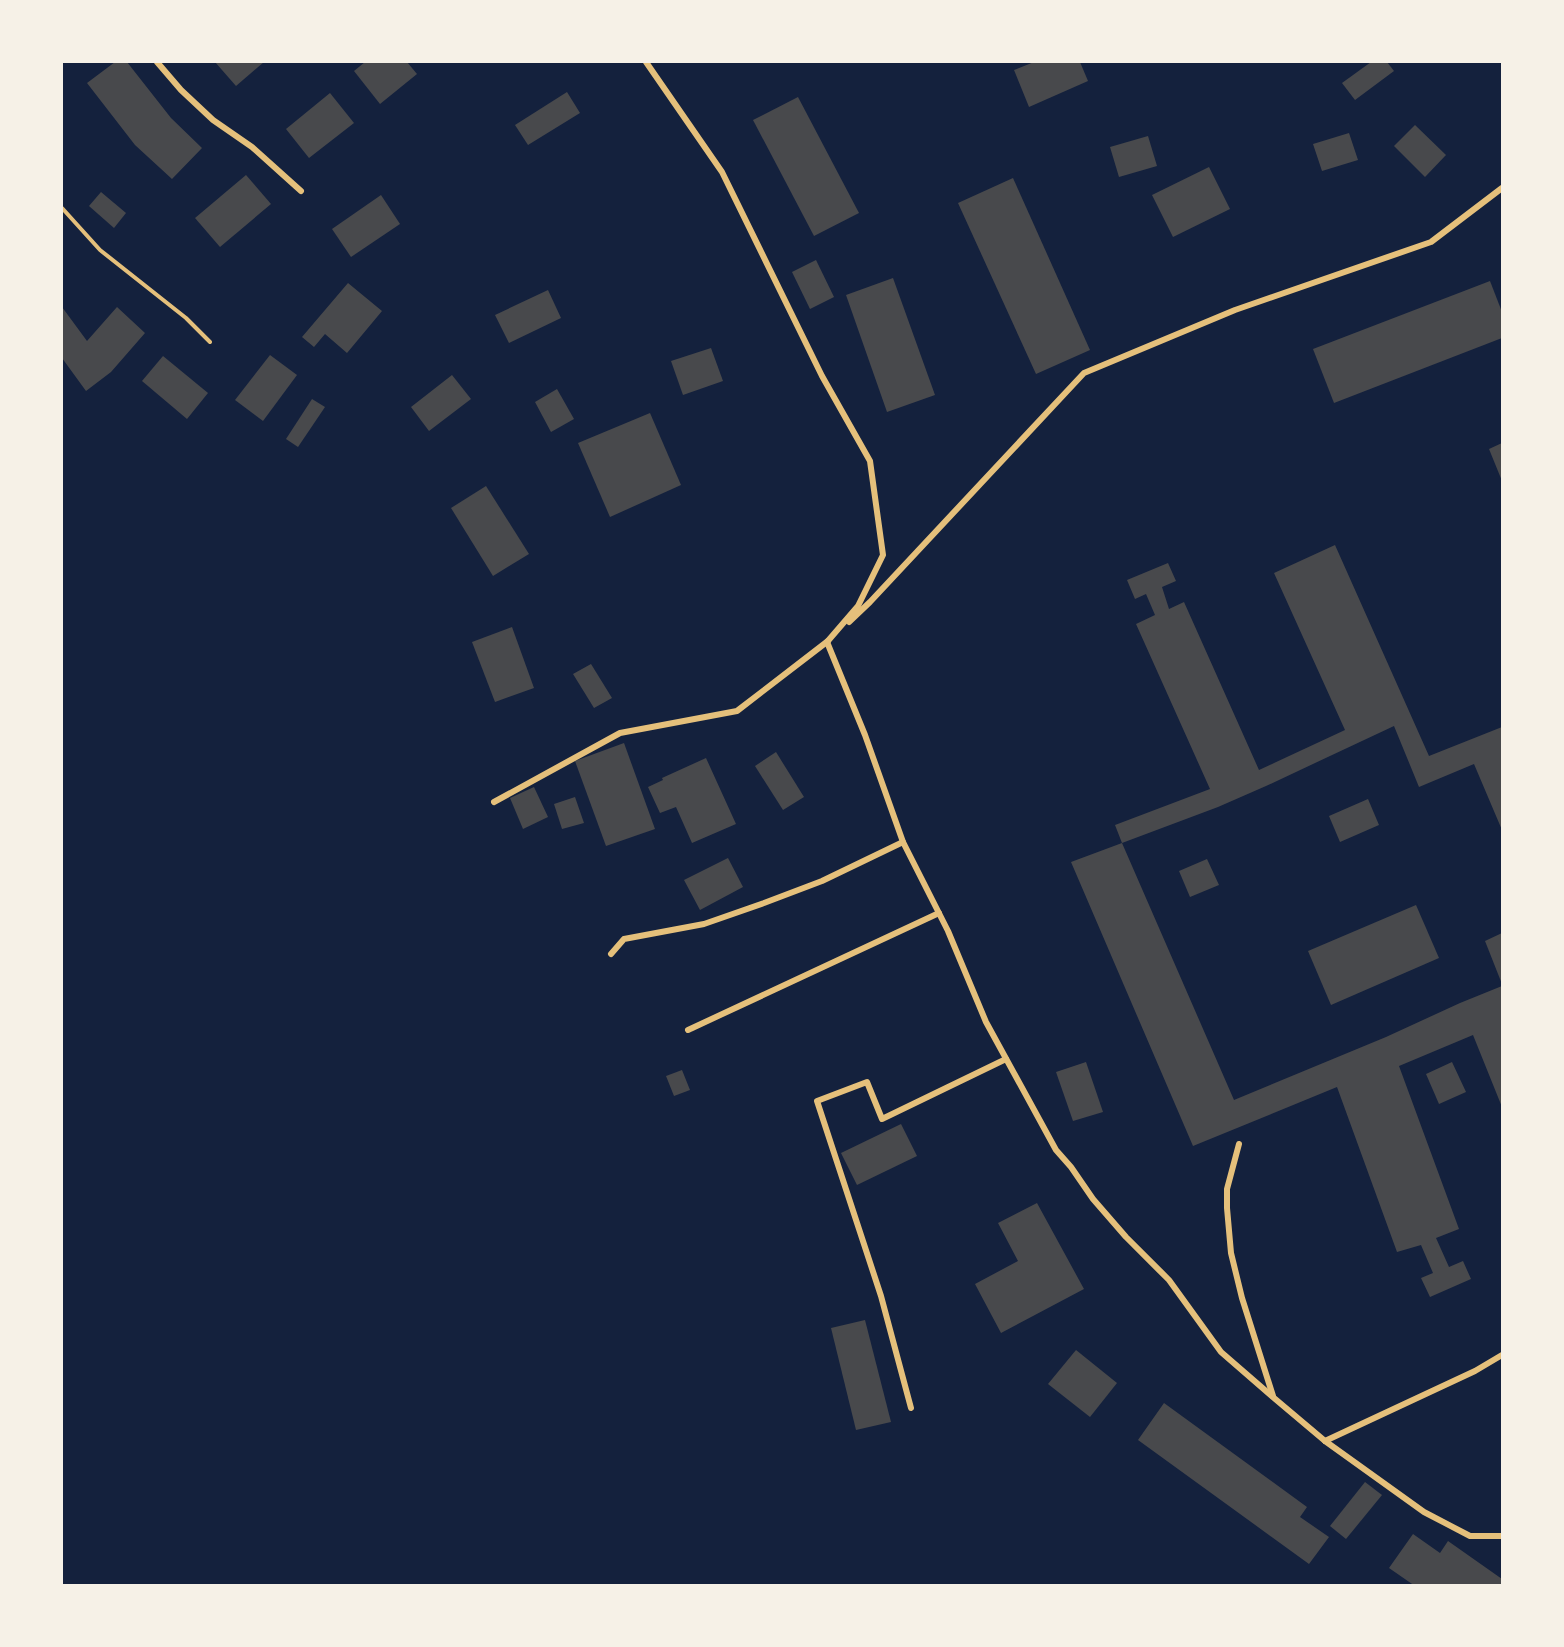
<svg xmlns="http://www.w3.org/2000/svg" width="1564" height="1647" font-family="Poppins,sans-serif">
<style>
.building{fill:#48494c}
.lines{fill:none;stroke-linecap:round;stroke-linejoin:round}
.path{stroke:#e5c07b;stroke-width:4}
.minor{stroke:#e5c07b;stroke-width:6}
</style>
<rect width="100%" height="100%" fill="#14213d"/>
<g class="building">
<path d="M115 62H127L171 118 202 148 172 179 135 145 87 83Z"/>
<path d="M215 62H264L236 86Z"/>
<path d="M365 62H407L417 74 380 104 354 71Z"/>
<path d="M1034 62H1080L1088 81 1029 107 1014 70Z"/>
<path d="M1371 62H1387L1394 71 1355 100 1342 83Z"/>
<path d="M567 92 580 113 528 145 515 125Z"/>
<path d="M330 93 354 123 309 158 286 129Z"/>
<path d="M798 97 859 213 814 236 753 120Z"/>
<path d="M1415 125 1446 155 1425 177 1394 146Z"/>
<path d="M1349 133 1358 160 1322 171 1313 144Z"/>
<path d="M1148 136 1157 166 1119 177 1110 147Z"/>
<path d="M1209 167 1230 209 1173 237 1152 195Z"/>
<path d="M246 175 271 204 220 247 195 218Z"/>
<path d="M1013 178 1090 350 1036 374 958 203Z"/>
<path d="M101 192 126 213 114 228 89 206Z"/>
<path d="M381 195 400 224 351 257 332 229Z"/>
<path d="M816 260 834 297 810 309 792 272Z"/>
<path d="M893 278 935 395 887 412 846 295Z"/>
<path d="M1490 281 1502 312V338L1334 403 1313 349Z"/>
<path d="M348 283 382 311 347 353 325 334 314 347 302 337Z"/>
<path d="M548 290 561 318 509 343 495 315Z"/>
<path d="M62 307 87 341 117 307 145 333 111 372 86 391 62 358Z"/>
<path d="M711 348 723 381 683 395 671 361Z"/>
<path d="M270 355 297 375 263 421 235 400Z"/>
<path d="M163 356 208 393 187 419 142 381Z"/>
<path d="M452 375 471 399 429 431 411 407Z"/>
<path d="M557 389 574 419 551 432 535 402Z"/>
<path d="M312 399 325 407 298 447 286 439Z"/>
<path d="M650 413 681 485 610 517 578 443Z"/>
<path d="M1502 443V481L1489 449Z"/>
<path d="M486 486 529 554 493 576 451 508Z"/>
<path d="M1335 545 1429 756 1502 727V830L1474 764 1419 787 1394 726 1266 786 1218 807 1122 843 1234 1100 1386 1037 1460 1003 1502 986V1107L1473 1035 1399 1066 1459 1229 1436 1238 1449 1267 1463 1261 1471 1279 1430 1297 1421 1278 1433 1273 1421 1245 1397 1252 1337 1087 1193 1146 1071 862 1122 843 1115 825 1210 789 1136 624 1155 615 1146 594 1135 599 1127 580 1168 563 1176 581 1162 587 1169 609 1184 602 1259 770 1345 730 1274 573Z"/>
<path d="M512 627 534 688 495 702 472 642Z"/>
<path d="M591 664 612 698 594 708 573 674Z"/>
<path d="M624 743 655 829 606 846 575 761Z"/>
<path d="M776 752 804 797 783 810 755 766Z"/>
<path d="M706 758 736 824 692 843 676 807 660 813 648 787 663 780 662 778Z"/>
<path d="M534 787 548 817 523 829 510 798Z"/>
<path d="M575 797 584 823 562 829 554 804Z"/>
<path d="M1368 799 1379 825 1340 842 1329 816Z"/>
<path d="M728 858 743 887 700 910 684 880Z"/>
<path d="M1207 859 1219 885 1190 897 1179 871Z"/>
<path d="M1416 905 1439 958 1331 1005 1308 951Z"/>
<path d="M1502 933V984L1485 941Z"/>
<path d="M1086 1062 1103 1112 1073 1121 1056 1072Z"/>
<path d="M1452 1062 1466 1092 1439 1104 1426 1074Z"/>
<path d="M682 1070 690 1090 674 1096 666 1076Z"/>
<path d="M901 1124 917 1156 857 1185 841 1153Z"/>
<path d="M1037 1203 1084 1289 1001 1333 975 1284 1018 1261 998 1223Z"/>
<path d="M865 1320 891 1422 856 1430 831 1328Z"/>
<path d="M1076 1350 1117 1383 1090 1417 1048 1384Z"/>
<path d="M1164 1403 1307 1507 1300 1517 1329 1537 1309 1564 1138 1440Z"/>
<path d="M1365 1482 1382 1495 1346 1539 1330 1526Z"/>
<path d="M1413 1534 1440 1553 1448 1541 1502 1579V1586H1415L1389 1568Z"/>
</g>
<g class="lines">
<path class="path" d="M62 208 100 250 186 318 210 342"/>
<g class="minor">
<path d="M157 62 181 90 213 120 252 147 301 191"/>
<path d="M646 62 722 172 822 376 870 461 883 555 858 606 827 642 865 735 903 842 948 931 986 1022 1056 1150 1071 1167 1093 1199 1126 1237 1169 1280 1221 1352 1274 1398 1325 1441 1424 1512 1470 1536H1502"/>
<path d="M849 622 870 602 1084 373 1235 310 1431 242 1502 188"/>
<path d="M494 802 620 733 737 711 828 641"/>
<path d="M611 954 624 939 704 924 764 903 822 881 903 842"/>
<path d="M688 1030 939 913"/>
<path d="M1239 1144 1227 1189V1208L1231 1253 1242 1298 1273 1396"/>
<path d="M911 1408 881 1296 817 1101 867 1082 882 1119 1006 1059"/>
<path d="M1325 1441 1475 1371 1502 1355"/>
</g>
</g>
<rect width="1564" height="1647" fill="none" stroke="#f6f1e7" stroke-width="126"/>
</svg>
